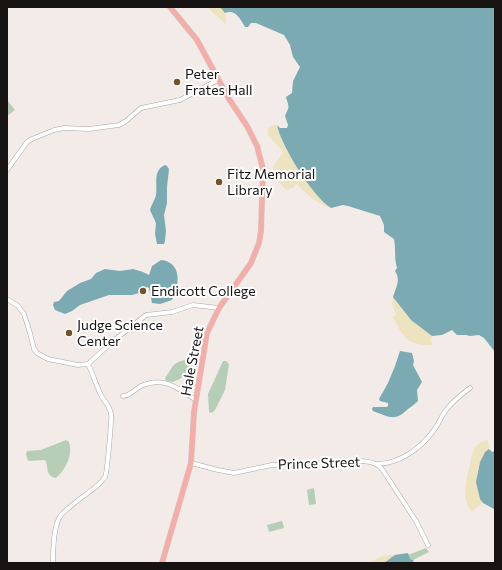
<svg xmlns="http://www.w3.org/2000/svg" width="502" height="570" font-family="Commissioner,sans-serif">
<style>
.green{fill:#b6cdb6}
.sand{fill:#ede3be}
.water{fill:#7baab3}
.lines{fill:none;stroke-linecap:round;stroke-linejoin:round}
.minor-casing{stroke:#aca6a3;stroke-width:5}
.major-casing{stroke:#cccbcb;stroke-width:6}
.minor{stroke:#fff;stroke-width:4}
.major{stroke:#f7ada7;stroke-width:5}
.poi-dot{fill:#76522b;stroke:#fff;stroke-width:1.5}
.labels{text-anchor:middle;stroke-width:4;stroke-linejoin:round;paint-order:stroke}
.poi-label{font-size:14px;fill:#161312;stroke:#fff;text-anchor:start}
.street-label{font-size:14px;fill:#161312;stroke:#fff}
</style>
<rect width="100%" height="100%" fill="#f2ebe8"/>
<g class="green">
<path d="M7 100 15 110 7 116Z"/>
<path d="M188 359 191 360 193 364 184 377 173 382 166 381 165 378C174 366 171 363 188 359Z"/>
<path d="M223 361H226L229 364 225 390 215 410 212 413 209 412 208 394Z"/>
<path d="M66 440 69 442C73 455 66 469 56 478 45 476 49 467 45 460L28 461 26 454 27 451 41 450Z"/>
<path d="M314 488 316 504 309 505 307 490Z"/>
<path d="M282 521 284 528 269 532 267 525Z"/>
<path d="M426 548 429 552 413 560 410 559 408 555Z"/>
</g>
<g class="sand">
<path d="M208 7H220L225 13 226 24 211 11Z"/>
<path d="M272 125H277C284 156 308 183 328 207 319 205 304 192 298 185L296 184 294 187 287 190 285 189 274 177 273 167 283 153C281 148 272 139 268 135V128Z"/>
<path d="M393 297 411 320 432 336 430 340 432 342 431 345C406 345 404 338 393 317L396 315 392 303Z"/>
<path d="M488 440 489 449C475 457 474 491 483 503L476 508 473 511H471C462 498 465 484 469 469 472 456 472 443 488 440Z"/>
<path d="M408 553 406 563H369L382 556Z"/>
</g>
<g class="water">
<path d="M220 7H495V352L484 338 479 335 470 336 466 335H457L452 330 442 335 432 336 411 320 393 297C396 287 401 280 395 271L397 268C394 258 396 249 394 239L384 232V225L380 216 348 206 343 205 331 208C313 197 281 146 277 125L280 128H287L288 125 285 116C290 105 289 108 286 97L292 93 293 81 300 67 293 57 290 45 284 35 256 23H251L248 27H245C240 19 236 9 225 13Z"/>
<path d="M165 165 167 166 169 169 167 187V203L164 215 166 231 165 241 164 244H157L155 234 156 223 150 210C151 205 155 200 156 195 158 184 152 171 165 165Z"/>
<path d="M161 260C182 262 180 285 172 300L160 304 152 303 149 288 147 287 139 293 132 295H109L80 305 72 311 65 314 55 310 53 305 54 302 59 301 67 291 80 283 91 279 96 273 105 269 120 271 133 269 143 272 149 275 152 266Z"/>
<path d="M400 351 412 353 414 361 413 365 422 382 417 390 418 401C415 404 412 406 408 409 395 422 389 417 373 411L372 409 373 407H387L388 406V403L380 401 379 399 388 383 395 366Z"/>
<path d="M489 449 492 452 495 451 494 509 483 503 480 499 476 482 480 462 485 452Z"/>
<path d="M408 553 410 559 413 560 414 563H384L395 555Z"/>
</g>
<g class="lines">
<defs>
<g id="minor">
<path d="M7 170 27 142 32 139 54 130 64 128 89 129 119 125 126 121 141 108 180 100 218 80"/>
<path d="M7 299 18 306 24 314 30 333 34 349 37 353 48 359 78 365 88 364 112 342 146 315 172 312 193 305 219 308"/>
<path d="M123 396C130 396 135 389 141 386 164 376 177 388 196 400"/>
<path d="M191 463 218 470 234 473 272 465 362 461C370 462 376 462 382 469L416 521 428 545"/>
<path d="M378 464C401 463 421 448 434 430 439 423 442 415 447 409 453 401 462 394 470 388"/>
<path d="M53 563C53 550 53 526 61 515 68 508 77 501 85 495 92 490 100 485 105 477 107 474 112 418 111 414 110 406 104 401 101 395 96 385 93 374 88 364"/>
</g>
<path id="major" d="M162 563 191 463 194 412 207 333 219 308 251 263 259 243 261 231 263 169 257 146 247 126 229 99 197 40 170 7"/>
</defs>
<use href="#minor" class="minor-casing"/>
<use href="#major" class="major-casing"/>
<use href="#minor" class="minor"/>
<use href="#major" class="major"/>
</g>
<g class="poi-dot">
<circle cx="177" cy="82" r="4"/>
<circle cx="219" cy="182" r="4"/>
<circle cx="143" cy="291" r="4"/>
<circle cx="69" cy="333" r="4"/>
</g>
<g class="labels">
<g class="poi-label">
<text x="185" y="79">Peter<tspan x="185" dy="16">Frates Hall</tspan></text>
<text x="227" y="179">Fitz Memorial<tspan x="227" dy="16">Library</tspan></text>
<text x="151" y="296">Endicott College</text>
<text x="77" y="330">Judge Science<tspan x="77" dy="16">Center</tspan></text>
</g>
<g class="street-label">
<text transform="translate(192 361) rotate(-79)" y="5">Hale Street</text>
<text transform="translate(319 463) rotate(-2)" y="5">Prince Street</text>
</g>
</g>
<rect width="502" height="570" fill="none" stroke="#161312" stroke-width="16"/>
</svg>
